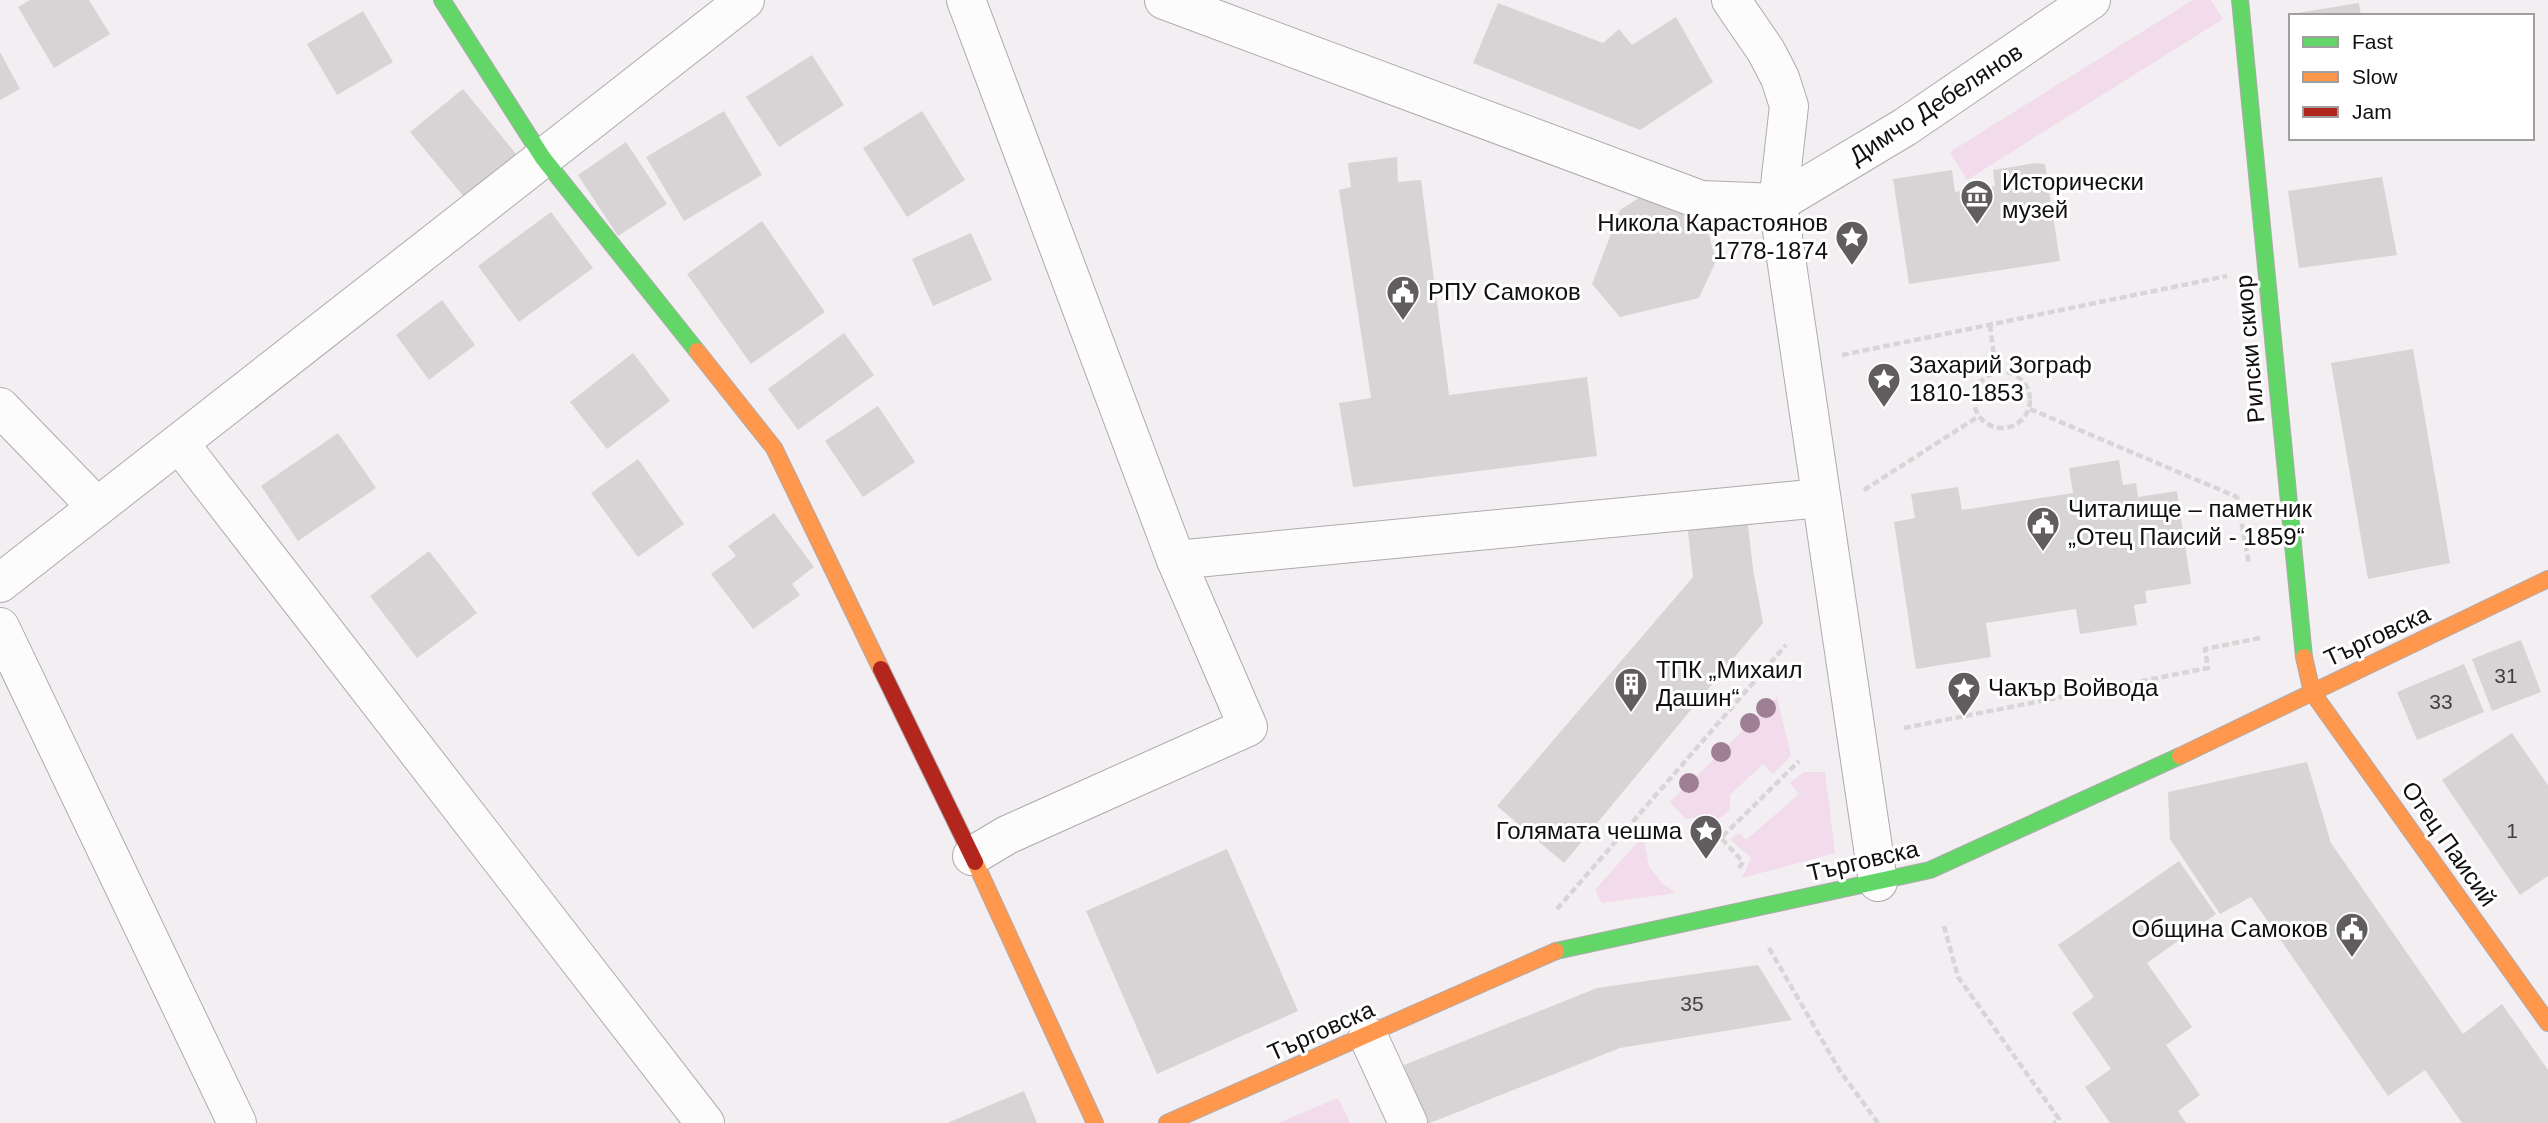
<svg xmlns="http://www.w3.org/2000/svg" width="2548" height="1123" font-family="Helvetica,sans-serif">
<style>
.green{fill:#f2dbeb}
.building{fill:#d8d4d6}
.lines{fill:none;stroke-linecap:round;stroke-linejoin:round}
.street-casing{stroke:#aeaaad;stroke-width:40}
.fast-casing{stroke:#aeaaad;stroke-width:18}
.slow-casing{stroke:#aeaaad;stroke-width:18}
.jam-casing{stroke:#aeaaad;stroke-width:18}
.path{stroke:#d7d5d7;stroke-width:4.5;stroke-dasharray:7 3.5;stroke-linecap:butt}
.street{stroke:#fdfcfd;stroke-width:38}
.fast{stroke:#63d668;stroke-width:16}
.slow{stroke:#ff974d;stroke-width:16}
.jam{stroke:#b3261e;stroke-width:16}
.tree{fill:#9e7f96}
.labels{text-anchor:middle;stroke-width:6;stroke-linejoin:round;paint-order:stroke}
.number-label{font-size:21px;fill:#444042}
.street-label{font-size:24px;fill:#120f11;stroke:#fff}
.poi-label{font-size:24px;fill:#120f11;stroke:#fff;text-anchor:start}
</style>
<rect width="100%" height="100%" fill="#f3eef1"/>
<g class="green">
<path d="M2193 0H2211L2223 19 1967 180 1950 152Z"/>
<path d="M1777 697 1791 756 1773 774 1763 764 1730 795V810L1712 825 1699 817 1686 819 1670 802Z"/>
<path d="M1804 772H1825L1835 853 1742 878 1751 858 1730 839 1739 833 1746 840 1799 794 1790 783Z"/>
<path d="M1643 836 1649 867 1663 884 1676 893 1602 903 1595 890Z"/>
<path d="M1338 1098 1350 1123H1278Z"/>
</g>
<g class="building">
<path d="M30 0H89L110 34 54 68 18 7Z"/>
<path d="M1498 3 1603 43 1619 29 1632 45 1676 17 1713 82 1640 130 1473 63Z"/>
<path d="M2359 3 2361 16H2291V14Z"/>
<path d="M363 11 393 62 337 95 307 44Z"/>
<path d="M0 52 20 89 0 100Z"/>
<path d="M812 55 844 105 779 147 746 97Z"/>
<path d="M463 89 517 155 465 198 410 132Z"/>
<path d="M724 111 762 175 684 221 646 157Z"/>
<path d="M922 111 965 180 907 217 863 148Z"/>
<path d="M626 142 667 204 618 236 578 175Z"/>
<path d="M1397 157 1398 182 1421 180 1449 395 1587 377 1597 456 1353 487 1339 403 1371 398 1339 190 1351 187 1348 163Z"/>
<path d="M2036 163 2045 164 2060 261 1909 284 1893 179 1952 170 1955 192 1995 186 1993 170Z"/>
<path d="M2382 177 2397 255 2299 268 2288 191Z"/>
<path d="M1639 198 1705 220 1716 261 1699 298 1620 317 1592 284 1620 210Z"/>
<path d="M551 212 593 268 519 322 478 266Z"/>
<path d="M762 221 825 312 751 364 687 274Z"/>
<path d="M971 233 992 280 933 306 912 259Z"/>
<path d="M442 300 475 345 429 380 396 335Z"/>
<path d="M844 333 874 375 798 430 768 389Z"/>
<path d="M2413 349 2450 563 2368 579 2331 363Z"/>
<path d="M633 353 670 401 607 449 570 402Z"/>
<path d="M878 406 915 462 863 497 825 441Z"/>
<path d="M338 433 376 488 298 541 261 486Z"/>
<path d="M638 459 684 524 638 557 591 493Z"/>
<path d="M2119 460 2123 485 2136 483 2138 497 2177 491 2191 584 2145 591 2147 603 2134 605 2137 625 2080 634 2076 609 1986 623 1991 657 1916 669 1894 522 1915 518 1911 494 1958 487 1962 510 2073 493 2069 468Z"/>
<path d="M774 513 814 567 792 584 800 595 753 629 711 574 736 556 728 546Z"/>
<path d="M1747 517 1753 569 1763 623 1564 863 1497 806 1693 577 1687 523Z"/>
<path d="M429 551 477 613 417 658 370 596Z"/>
<path d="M2521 640 2541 692 2492 711 2472 659Z"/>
<path d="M2464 664 2484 712 2417 740 2397 692Z"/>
<path d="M2512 733 2548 785V876L2520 895 2442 780Z"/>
<path d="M2307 762 2331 843 2463 1034 2502 1004 2548 1070V1123H2462L2425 1070 2388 1096 2251 897 2220 914 2170 839 2168 792Z"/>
<path d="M1227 849 1298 1011 1157 1074 1086 911Z"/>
<path d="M2179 861 2216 914 2147 963 2192 1027 2166 1045 2200 1095 2178 1111 2186 1123H2110L2085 1087 2111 1069 2072 1013 2094 997 2058 945Z"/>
<path d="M1758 965 1792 1020 1620 1048 1430 1123H1410L1389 1071 1597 988Z"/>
<path d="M1024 1091 1037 1123H947Z"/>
</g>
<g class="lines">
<defs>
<g id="street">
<path d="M966 0 1176 560 1248 727 1007 835 972 856"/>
<path d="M1164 0 1701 200 1778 203"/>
<path d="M1731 0 1766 51 1780 78 1789 106 1778 203 1878 882"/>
<path d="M1778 203 1905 127 2091 0"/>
<path d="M0 407 97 507"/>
<path d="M179 443 705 1123"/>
<path d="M1176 560 1820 498"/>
<path d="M0 583 745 0"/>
<path d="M0 627 237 1123"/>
<path d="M1368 1036 1408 1123"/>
</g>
<g id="fast">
<path d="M442 0 543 158 697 351"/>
<path d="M2240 0 2304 657"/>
<path d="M1556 951 1930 870 2180 756"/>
</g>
<g id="slow">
<path d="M697 351 774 448 881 669"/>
<path d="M2304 657 2312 692 2548 1023"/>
<path d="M2180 756 2548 579"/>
<path d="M975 862 1095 1123"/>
<path d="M1167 1123 1556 951"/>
</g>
<path id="jam" d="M881 669 975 862"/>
</defs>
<use href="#street" class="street-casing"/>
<use href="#fast" class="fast-casing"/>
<use href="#slow" class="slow-casing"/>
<use href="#jam" class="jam-casing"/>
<g class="path">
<path d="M1990 325 1996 371"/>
<path d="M1842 355 2227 276"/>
<circle cx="2002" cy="400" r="28"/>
<path d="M2030 409 2237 497 2249 564"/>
<path d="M1864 490 1979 416"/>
<path d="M1904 728 2208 668 2205 649 2260 638"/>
<path d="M1739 868 1743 862 1721 838 1799 761"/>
<path d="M1557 909 1786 645"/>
<path d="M1944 926 1958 977 2059 1119 2054 1123"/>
<path d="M1769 948 1840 1071 1878 1123"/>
</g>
<use href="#street" class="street"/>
<use href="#fast" class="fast"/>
<use href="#slow" class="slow"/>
<use href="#jam" class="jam"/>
</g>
<g class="tree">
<circle cx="1766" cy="708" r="10"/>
<circle cx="1750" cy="723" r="10"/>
<circle cx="1721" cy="752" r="10"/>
<circle cx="1689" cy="783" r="10"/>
</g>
<defs>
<symbol id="museum-pin" viewBox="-11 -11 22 30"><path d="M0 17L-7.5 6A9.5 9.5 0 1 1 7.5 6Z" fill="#615d5f" stroke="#fff"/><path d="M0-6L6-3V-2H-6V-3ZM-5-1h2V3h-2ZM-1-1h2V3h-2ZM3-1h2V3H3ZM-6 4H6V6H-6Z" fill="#fff"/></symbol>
<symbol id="sight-pin" viewBox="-11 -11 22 30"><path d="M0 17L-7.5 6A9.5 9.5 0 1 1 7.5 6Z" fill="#615d5f" stroke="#fff"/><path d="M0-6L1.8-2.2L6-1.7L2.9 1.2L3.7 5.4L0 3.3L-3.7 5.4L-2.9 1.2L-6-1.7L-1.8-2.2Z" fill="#fff"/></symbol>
<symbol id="civic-pin" viewBox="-11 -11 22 30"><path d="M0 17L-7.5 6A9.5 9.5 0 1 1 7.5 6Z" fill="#615d5f" stroke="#fff"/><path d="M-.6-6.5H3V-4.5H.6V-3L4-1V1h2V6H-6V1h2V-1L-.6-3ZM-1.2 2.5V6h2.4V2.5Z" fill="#fff"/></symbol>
<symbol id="building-pin" viewBox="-11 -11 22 30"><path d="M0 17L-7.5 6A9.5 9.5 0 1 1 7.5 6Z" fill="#615d5f" stroke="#fff"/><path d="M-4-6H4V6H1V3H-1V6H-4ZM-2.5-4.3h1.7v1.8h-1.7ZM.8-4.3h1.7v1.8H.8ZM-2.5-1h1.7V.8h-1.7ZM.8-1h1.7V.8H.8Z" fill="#fff"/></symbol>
</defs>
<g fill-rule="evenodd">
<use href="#museum-pin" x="1958" y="177" width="38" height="52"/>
<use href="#sight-pin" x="1833" y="218" width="38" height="52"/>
<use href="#civic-pin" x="1384" y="273" width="38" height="52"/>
<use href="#sight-pin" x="1865" y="360" width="38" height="52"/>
<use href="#civic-pin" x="2024" y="504" width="38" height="52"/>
<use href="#building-pin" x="1612" y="665" width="38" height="52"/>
<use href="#sight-pin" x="1945" y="669" width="38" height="52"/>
<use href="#sight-pin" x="1687" y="812" width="38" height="52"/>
<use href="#civic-pin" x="2333" y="910" width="38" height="52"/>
</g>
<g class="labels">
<g class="number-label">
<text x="2506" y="683">31</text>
<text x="2441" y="709">33</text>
<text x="2512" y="838">1</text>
<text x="1692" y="1011">35</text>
</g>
<g class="street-label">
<text transform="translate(1936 104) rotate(-33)" y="8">Димчо Дебелянов</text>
<text transform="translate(2250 349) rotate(-95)" y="8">Рилски скиор</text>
<text transform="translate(2377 636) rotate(-25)" y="8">Търговска</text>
<text transform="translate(2449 844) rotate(55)" y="8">Отец Паисий</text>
<text transform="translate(1863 861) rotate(-13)" y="8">Търговска</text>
<text transform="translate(1321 1031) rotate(-24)" y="8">Търговска</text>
</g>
<g class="poi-label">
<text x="2002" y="190">Исторически<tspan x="2002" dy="28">музей</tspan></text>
<text x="1828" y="231" text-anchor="end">Никола Карастоянов<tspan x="1828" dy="28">1778-1874</tspan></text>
<text x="1428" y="300">РПУ Самоков</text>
<text x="1909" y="373">Захарий Зограф<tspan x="1909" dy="28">1810-1853</tspan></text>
<text x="2068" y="517">Читалище – паметник<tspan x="2068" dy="28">„Отец Паисий - 1859“</tspan></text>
<text x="1656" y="678">ТПК „Михаил<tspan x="1656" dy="28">Дашин“</tspan></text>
<text x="1988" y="696">Чакър Войвода</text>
<text x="1682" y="839" text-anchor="end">Голямата чешма</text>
<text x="2328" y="937" text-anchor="end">Община Самоков</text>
</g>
</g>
<rect x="2289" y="14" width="245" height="126" fill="#ffffff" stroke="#a09fa0" stroke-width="2"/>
<rect x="2303" y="37" width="35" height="10" fill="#63d668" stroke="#a09fa0" stroke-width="2"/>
<text x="2352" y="49" font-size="21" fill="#120f11">Fast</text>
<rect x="2303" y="72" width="35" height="10" fill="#ff974d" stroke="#a09fa0" stroke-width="2"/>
<text x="2352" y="84" font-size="21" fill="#120f11">Slow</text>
<rect x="2303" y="107" width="35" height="10" fill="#b3261e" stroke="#a09fa0" stroke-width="2"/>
<text x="2352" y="119" font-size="21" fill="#120f11">Jam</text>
</svg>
